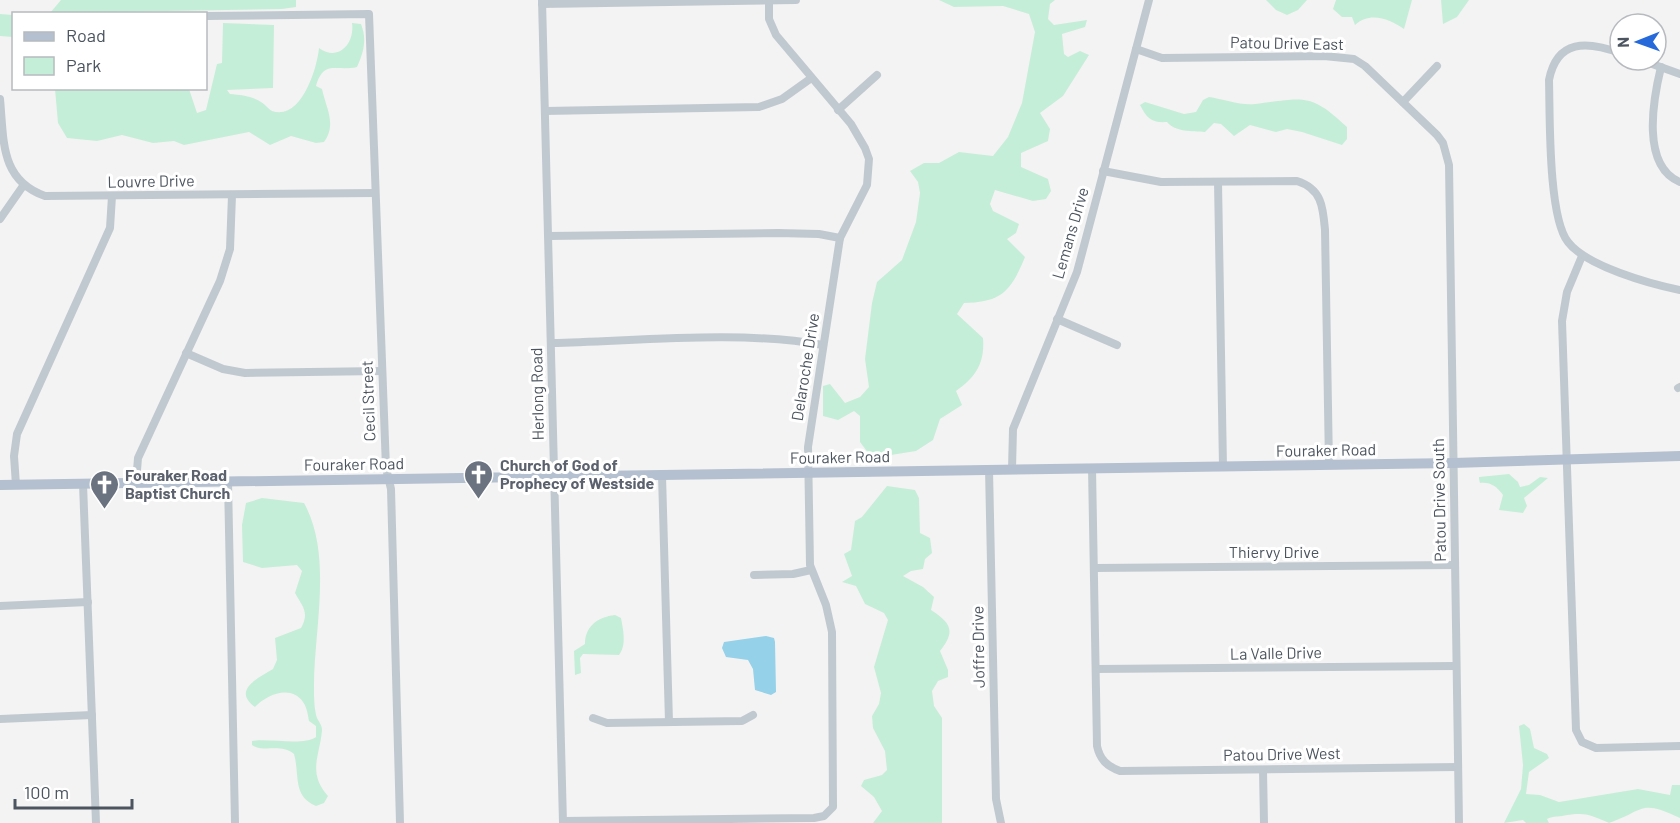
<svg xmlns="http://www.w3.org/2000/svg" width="1680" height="823" font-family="Barlow,sans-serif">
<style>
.green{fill:#c5eed8}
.water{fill:#95d1e8}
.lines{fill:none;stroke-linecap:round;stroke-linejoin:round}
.minor{stroke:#c1c9d0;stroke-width:8}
.major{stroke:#b4c0cf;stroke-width:10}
.labels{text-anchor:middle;stroke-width:6;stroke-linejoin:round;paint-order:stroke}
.street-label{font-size:16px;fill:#4b545f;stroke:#fff}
.worship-label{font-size:16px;font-weight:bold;fill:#5b616d;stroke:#fff;text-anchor:start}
</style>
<rect width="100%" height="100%" fill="#f4f3f3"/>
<g class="green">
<path d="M61 0H296V7L282 9 50 13Z"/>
<path d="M939 0H1055L1050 4 1048 19 1054 25 1087 20 1085 27 1062 34 1064 54 1068 57 1080 51 1089 55 1063 96 1040 113 1050 129 1048 141 1021 153V167L1048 179 1051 191 1046 199 1033 201 995 190 990 204 993 211 1019 224 1016 233 1007 239 1025 257C1011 291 1002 302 964 303L957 314 983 338C985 363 976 377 956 391L962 405 940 419 933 440 916 451 872 458 860 442V416L854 411 838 420 823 416V386L830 384 845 403 860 397 869 387 865 359 872 303 877 282 902 260 916 222 920 193 918 182 910 171 924 163H939L959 152 993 156 1008 137 1022 103 1035 32 1029 14 1003 6 954 7Z"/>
<path d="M1266 0H1307L1298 10 1287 15 1276 10Z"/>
<path d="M1336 0H1412L1404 29C1390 19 1370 11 1355 25L1352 17H1342L1333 9Z"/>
<path d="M1441 0H1469L1457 17 1443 24Z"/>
<path d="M0 14 13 15V37L0 36Z"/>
<path d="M223 23 274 25 273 88 227 90 230 94C241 95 252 96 261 102 265 104 268 109 272 111 301 121 317 69 319 48 338 62 355 44 352 23L361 24C367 39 364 52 357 67 336 72 324 59 316 86L322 89C326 108 337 124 324 142L316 143 291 136 270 145 249 132 184 145 174 141 153 143 122 135 97 141 67 138 58 123 55 89H189L197 113 206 110 217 64 222 63Z"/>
<path d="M1209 97C1223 99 1242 106 1255 104 1304 98 1310 92 1347 127V139L1342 145 1302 132 1287 129 1276 132 1250 125 1234 136 1221 124 1214 123 1205 132C1192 131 1175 132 1167 122 1152 123 1147 119 1140 105L1145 102 1184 114 1196 112 1203 100Z"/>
<path d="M1509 474 1518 482 1520 487 1529 485 1540 477 1548 478 1524 498 1527 506 1523 513 1499 510 1503 495C1497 487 1491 482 1480 483L1479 479V477Z"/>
<path d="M887 486 915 490 919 498 920 533 930 538 932 553 925 559 923 569 911 571 903 576 923 587 934 597 931 610C951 623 956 631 940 651L948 670V677L938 681 932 691 934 706 942 718V823H873L882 811 874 797 861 786 864 780 882 775 887 770 885 751 873 728 872 716 879 704 881 693 874 667 888 620 884 613 865 604 856 586 842 582 852 576 844 554 851 550 855 521 862 517Z"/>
<path d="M262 498 304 503C333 555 314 630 314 685 314 695 314 709 317 718 319 722 322 725 322 730 320 756 307 772 328 796L324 803 316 806C292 796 300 775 294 754 281 743 264 753 252 745V741C271 738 303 746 316 737V726L309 721C308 716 307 707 303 702 291 684 266 695 255 707 231 690 260 677 273 669L277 660 275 638 301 628C310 612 302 606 295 593L302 571 297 565 262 568 243 562 242 525 246 503Z"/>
<path d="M615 615 621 618C623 629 627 645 619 655L583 654 580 658 581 673 575 675 574 651 585 644C585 626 598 617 615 615Z"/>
<path d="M1524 724 1530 729 1534 748 1547 754 1549 758 1529 772 1526 794 1540 795 1559 802 1638 789 1670 795 1672 785H1680V818C1639 799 1646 810 1609 823 1588 814 1585 812 1562 816 1556 817 1553 816 1547 819L1549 823H1526L1523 820 1504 823 1521 789 1523 765 1519 726Z"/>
</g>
<path class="water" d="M766 636 774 638 775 642 776 692 771 695 755 690 753 669 748 660 726 657 722 648 724 642Z"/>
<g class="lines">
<g class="minor">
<path d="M542 0 563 823"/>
<path d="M542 4 796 0"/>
<path d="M206 16 369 14 386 468 391 489 400 823"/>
<path d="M1136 49 1162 58 1324 56 1354 59 1365 66 1437 135 1443 143 1449 165 1459 823"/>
<path d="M1620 53C1587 41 1557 39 1549 80 1550 115 1548 217 1568 242 1586 266 1650 284 1680 290"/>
<path d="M1641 60 1680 74"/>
<path d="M1661 67C1653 100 1641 166 1680 182"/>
<path d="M0 99C4 141 0 180 45 196L375 193"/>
<path d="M1403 102 1437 66"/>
<path d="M838 110 877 75"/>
<path d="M545 111 759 107 782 99 810 79"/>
<path d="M1103 171 1161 182 1297 181C1322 189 1323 207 1325 230L1329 465"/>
<path d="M1218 182 1223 467"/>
<path d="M0 219 23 186"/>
<path d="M549 236 778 233 819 234 840 238"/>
<path d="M1582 256 1567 292 1562 321 1576 730 1582 742 1596 748 1680 746"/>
<path d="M1057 319 1117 345"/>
<path d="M552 343C638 341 739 330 823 345"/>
<path d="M186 353 223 369 245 373 382 371"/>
<path d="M1678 388 1680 387"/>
<path d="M1092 468 1097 746C1100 760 1107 766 1120 771L1458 767"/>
<path d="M989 469 996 799 1001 823"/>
<path d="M1012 469 1013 429 1077 272 1149 0"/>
<path d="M662 475 669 722"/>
<path d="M228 482 235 823"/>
<path d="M136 483 138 458 220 281 230 249 232 195"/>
<path d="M83 484 96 823"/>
<path d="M16 485 14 456 17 434 110 228 112 196"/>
<path d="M1095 568 1455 565"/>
<path d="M754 575 793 574 811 570"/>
<path d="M0 606 88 602"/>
<path d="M1096 669 1455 666"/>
<path d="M593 718 607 723 742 721 753 715"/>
<path d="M0 719 92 715"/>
<path d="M1263 770 1264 823"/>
<path d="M563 821 814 818 824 816 833 807 832 632 826 605 810 565 808 447 840 238 867 185 869 159 865 148 851 124 776 35 769 19V0"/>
</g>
<path class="major" d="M0 485 1453 463 1680 456"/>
</g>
<defs>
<symbol id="church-pin" viewBox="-11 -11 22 30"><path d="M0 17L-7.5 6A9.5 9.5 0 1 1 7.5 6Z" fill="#6b7280" stroke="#fff"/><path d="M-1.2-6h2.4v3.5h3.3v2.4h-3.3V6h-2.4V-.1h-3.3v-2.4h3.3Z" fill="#fff"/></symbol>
</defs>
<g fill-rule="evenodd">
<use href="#church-pin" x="462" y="458" width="33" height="45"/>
<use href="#church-pin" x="88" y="468" width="33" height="45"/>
</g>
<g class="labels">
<g class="street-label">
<text transform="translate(1287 43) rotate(1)" y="6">Patou Drive East</text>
<text transform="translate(151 181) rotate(-1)" y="6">Louvre Drive</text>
<text transform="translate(1070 233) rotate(-74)" y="6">Lemans Drive</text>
<text transform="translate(805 367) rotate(-81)" y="6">Delaroche Drive</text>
<text transform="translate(537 394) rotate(-91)" y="6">Herlong Road</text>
<text transform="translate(368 401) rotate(-92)" y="6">Cecil Street</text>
<text transform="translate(1326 450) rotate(-1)" y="6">Fouraker Road</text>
<text transform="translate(840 457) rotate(-1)" y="6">Fouraker Road</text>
<text transform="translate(354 464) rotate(-1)" y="6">Fouraker Road</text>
<text transform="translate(1439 500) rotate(-91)" y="6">Patou Drive South</text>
<text x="1274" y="558">Thiervy Drive</text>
<text transform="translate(978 647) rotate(-91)" y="6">Joffre Drive</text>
<text transform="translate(1276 653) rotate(-1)" y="6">La Valle Drive</text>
<text transform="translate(1282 754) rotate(-1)" y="6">Patou Drive West</text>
</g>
<g class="worship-label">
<text x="500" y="471">Church of God of<tspan x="500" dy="18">Prophecy of Westside</tspan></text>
<text x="125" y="481">Fouraker Road<tspan x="125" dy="18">Baptist Church</tspan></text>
</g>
</g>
<rect x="12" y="12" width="195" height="78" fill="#ffffff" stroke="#b7bbbf" stroke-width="1.5"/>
<rect x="24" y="32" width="30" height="9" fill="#b4c0cf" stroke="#b7bbbf" stroke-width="1.5"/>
<text x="66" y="42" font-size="18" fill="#4b545f">Road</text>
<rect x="24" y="57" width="30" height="18" fill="#c5eed8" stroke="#b7bbbf" stroke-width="1.5"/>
<text x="66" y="72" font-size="18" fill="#4b545f">Park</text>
<g transform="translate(1638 42) rotate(269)"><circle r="28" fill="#ffffff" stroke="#b7bbbf" stroke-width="1.5"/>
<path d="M0-4.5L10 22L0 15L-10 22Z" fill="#2669db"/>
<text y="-9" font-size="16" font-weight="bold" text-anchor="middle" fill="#4b545f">N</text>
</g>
<path d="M15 799v9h117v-9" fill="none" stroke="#4b545f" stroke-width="3"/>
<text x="24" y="799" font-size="18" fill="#4b545f" stroke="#ffffff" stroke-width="4.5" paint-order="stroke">100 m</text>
</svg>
